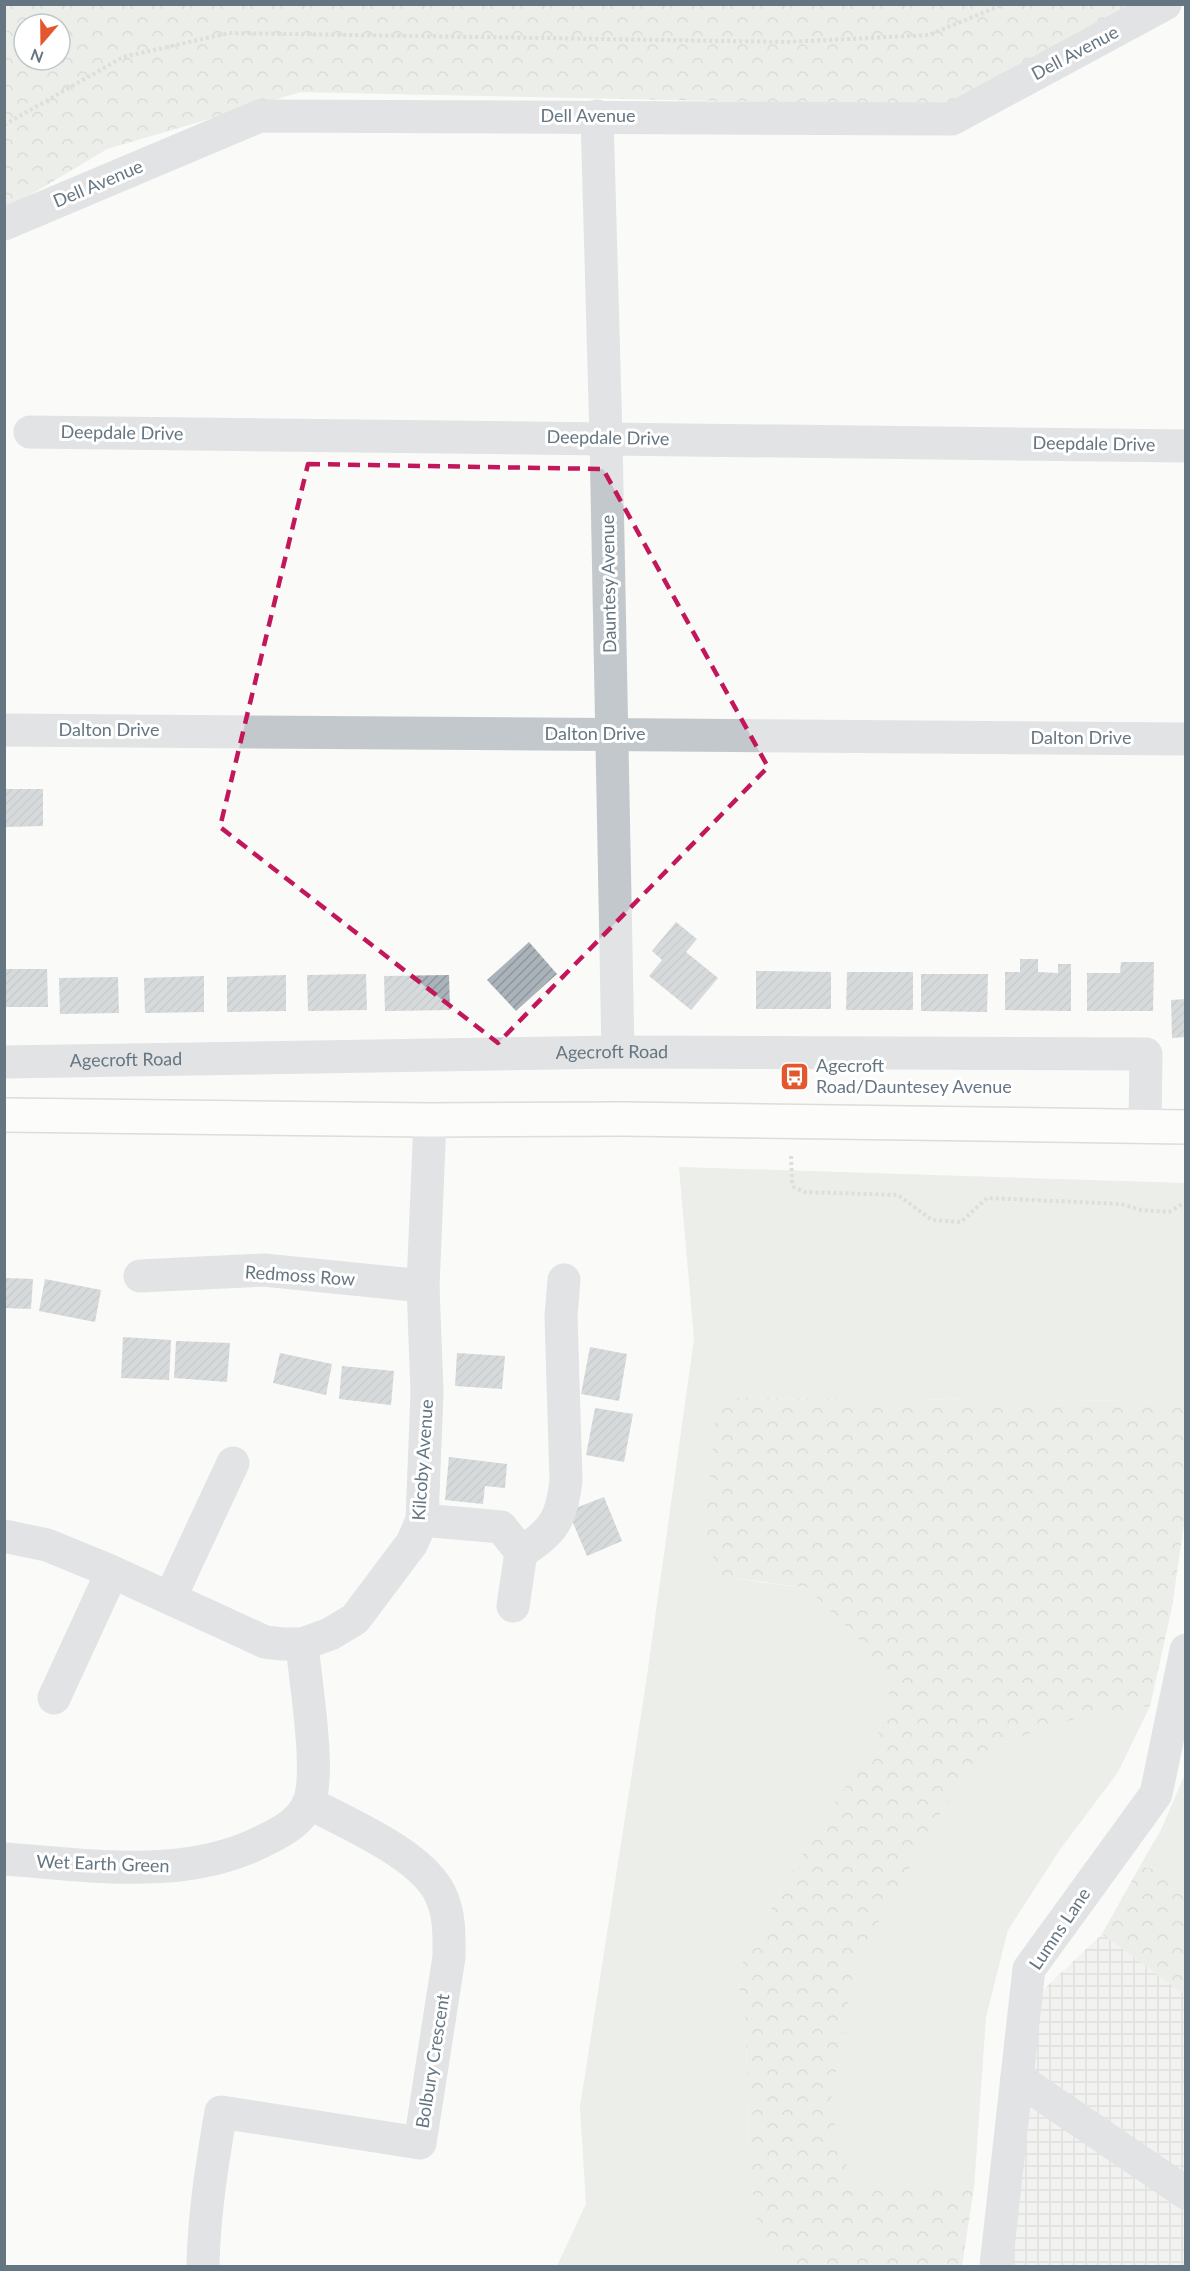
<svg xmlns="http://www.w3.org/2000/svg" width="1190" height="2271" font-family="Lato,sans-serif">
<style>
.industrial{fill:url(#industrial-grid)}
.grass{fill:#dadfd7}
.forest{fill:url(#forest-crowns);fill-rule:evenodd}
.building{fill:url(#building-hatch)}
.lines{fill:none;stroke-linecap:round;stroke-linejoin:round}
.major-casing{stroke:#b5babe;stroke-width:36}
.path{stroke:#bbbfc2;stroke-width:4;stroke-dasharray:3 3;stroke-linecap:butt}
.minor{stroke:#c3c8cc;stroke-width:33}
.major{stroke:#fff;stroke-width:33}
.marked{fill:none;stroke:#c2185b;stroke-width:4.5;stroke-dasharray:12 8;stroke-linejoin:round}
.labels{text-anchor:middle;stroke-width:6;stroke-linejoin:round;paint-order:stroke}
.street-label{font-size:18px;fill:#657683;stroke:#fff}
.poi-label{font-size:18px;fill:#657683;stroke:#fff;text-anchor:start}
</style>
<defs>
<pattern id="industrial-grid" width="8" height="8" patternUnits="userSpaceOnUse" patternTransform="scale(1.5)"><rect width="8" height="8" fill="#e8e9e9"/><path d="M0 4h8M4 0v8" fill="none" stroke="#c0c1c2"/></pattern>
<pattern id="forest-crowns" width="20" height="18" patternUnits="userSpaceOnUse" patternTransform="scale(1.5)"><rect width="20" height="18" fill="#dadfd7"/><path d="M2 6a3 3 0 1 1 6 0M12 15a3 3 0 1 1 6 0" fill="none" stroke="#b4b9b4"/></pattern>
<pattern id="building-hatch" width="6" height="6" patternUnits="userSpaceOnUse" patternTransform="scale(1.5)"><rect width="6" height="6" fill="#aab3b9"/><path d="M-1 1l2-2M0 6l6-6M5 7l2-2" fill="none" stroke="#8e969c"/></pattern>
</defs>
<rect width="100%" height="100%" fill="#fafaf8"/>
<path class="industrial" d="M1102 1934 1185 1995V2266H1004L1042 1991Z"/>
<g class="grass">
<path d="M679 1167 1185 1183V1401L718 1398 722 1576 765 1583 807 1588 863 1643 890 1690 878 1735 787 1879 736 1975 746 2019 748 2160 758 2227 780 2266H557L586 2204 580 2107 646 1683 694 1339Z"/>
<path d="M1150 1706 1118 1772 1061 1848 1008 1930 986 2017 974 2187 852 2183 830 2107 855 1964 945 1806 998 1744 1087 1715Z"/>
<path d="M1185 1774V1876L1140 1866 1161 1830Z"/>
</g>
<g class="forest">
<path d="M4 5H1133L955 106 301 92 107 149 5 210ZM24 24H60V60H24Z"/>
<path d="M718 1398 1185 1401V1517L1172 1607 1150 1706 1087 1715 998 1744 945 1806 855 1964 830 2107 852 2182 974 2187 962 2266H780L758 2227 748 2160 746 2019 736 1975 787 1879 878 1735 890 1690 863 1643 807 1588 722 1576 704 1537Z"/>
<path d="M1140 1866 1185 1876V1995L1102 1934Z"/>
</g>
<g class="building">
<path d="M4 789H43V826L4 827Z"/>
<path d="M676 922 697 939 686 952 718 978 691 1010 649 976 662 960 652 951Z"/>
<path d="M529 942 557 974 516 1011 487 980Z"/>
<path d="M1020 959H1038V972L1058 973V964H1071V1011L1005 1010V972H1020Z"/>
<path d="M1121 962H1154L1153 1011H1087V973H1120Z"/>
<path d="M4 969H47L48 1007H4Z"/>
<path d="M756 971 831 972V1009H756Z"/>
<path d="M847 972H913V1010H846Z"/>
<path d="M366 974 367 1010 308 1011 307 975Z"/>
<path d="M921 974H988L987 1012 921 1011Z"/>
<path d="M286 975V1011L227 1012V977Z"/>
<path d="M449 975 450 1010 385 1011 384 976Z"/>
<path d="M204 976V1012L145 1013 144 978Z"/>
<path d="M118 977 119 1013 60 1014 59 978Z"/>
<path d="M1186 999V1037L1172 1038 1171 1000Z"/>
<path d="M4 1278 33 1279 31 1309 4 1308Z"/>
<path d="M45 1279 101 1290 95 1322 39 1311Z"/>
<path d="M123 1337 171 1340 169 1380 121 1378Z"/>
<path d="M176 1341 230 1343 227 1382 174 1378Z"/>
<path d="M590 1347 627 1354 619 1401 581 1394Z"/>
<path d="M280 1353 332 1364 326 1395 273 1383Z"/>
<path d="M457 1353 505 1356 502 1389 455 1386Z"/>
<path d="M342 1366 394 1371 391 1405 339 1399Z"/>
<path d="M595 1408 633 1414 624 1462 586 1455Z"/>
<path d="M449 1457 507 1464 505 1488 485 1486 483 1504 445 1500Z"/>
<path d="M604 1497 622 1541 587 1556 568 1511Z"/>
</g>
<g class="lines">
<defs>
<path id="major" d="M4 1115 430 1120 623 1119 1186 1127"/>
</defs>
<use href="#major" class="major-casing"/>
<g class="path">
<path d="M4 125 123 57 229 33 787 42 929 35 1004 4"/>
<path d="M791 1156 792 1181 794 1187 804 1192 898 1195 932 1220 961 1222 987 1198 1121 1204 1141 1210 1169 1212 1186 1202"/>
</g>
<g class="minor">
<path d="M597 116 606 438 618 1052"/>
<path d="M4 224 260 116 952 119 1165 4"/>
<path d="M30 432 1186 446"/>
<path d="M4 730 1186 739"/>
<path id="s1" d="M4 1062 618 1052 1146 1054 1145 1126"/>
<path d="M140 1276 264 1270 423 1286"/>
<path d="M422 1520 501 1527 521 1552 513 1606"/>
<path d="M4 1536 47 1545 108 1570 265 1642 282 1644H302L330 1634 355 1619 412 1543 422 1520 427 1392 423 1286 430 1120"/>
<path d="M521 1552C554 1532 562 1518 566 1480L561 1316 564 1280"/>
<path d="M170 1598 233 1463"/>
<path d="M54 1698 112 1572"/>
<path d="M4 1859C93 1865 187 1882 269 1838 285 1830 302 1820 309 1802 321 1773 305 1679 302 1644"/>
<path d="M1017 2078 1186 2193"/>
<path d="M203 2266C204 2214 212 2164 221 2112L420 2143 449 1957C449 1937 450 1917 442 1898 426 1856 348 1824 309 1803"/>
<path d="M996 2266 1029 1969 1156 1794 1186 1650"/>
</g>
<use href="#major" class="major"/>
</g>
<path d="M0 0H1190V2271H0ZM308 464 603 469 768 767 498 1043 220 827Z" fill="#fafaf8" fill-opacity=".55" fill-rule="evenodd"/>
<path class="marked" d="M308 464 603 469 768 767 498 1043 220 827Z"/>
<defs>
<symbol id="bus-square" viewBox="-11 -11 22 22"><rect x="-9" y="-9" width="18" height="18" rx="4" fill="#e4572e" stroke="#fff"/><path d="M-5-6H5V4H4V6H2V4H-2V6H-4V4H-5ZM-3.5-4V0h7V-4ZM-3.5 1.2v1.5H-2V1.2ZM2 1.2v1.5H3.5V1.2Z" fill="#fff"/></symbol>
</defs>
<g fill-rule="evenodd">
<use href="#bus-square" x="778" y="1060" width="33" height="33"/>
</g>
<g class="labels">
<g class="street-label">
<text transform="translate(1075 53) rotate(-28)" y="6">Dell Avenue</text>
<text x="588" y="122">Dell Avenue</text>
<text transform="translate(98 184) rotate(-23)" y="6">Dell Avenue</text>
<text transform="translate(122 433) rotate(1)" y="6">Deepdale Drive</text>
<text transform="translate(608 438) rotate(1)" y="6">Deepdale Drive</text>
<text transform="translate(1094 444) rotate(1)" y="6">Deepdale Drive</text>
<text transform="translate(609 584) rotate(-91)" y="6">Dauntesy Avenue</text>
<text x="109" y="736">Dalton Drive</text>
<text x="595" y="740">Dalton Drive</text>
<text x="1081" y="744">Dalton Drive</text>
<text dy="6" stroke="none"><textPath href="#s1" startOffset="608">Agecroft Road</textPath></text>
<text dy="6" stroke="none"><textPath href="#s1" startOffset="122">Agecroft Road</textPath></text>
<text transform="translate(300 1276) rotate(4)" y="6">Redmoss Row</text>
<text transform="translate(423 1460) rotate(-86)" y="6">Kilcoby Avenue</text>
<text transform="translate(103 1864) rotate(2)" y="6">Wet Earth Green</text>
<text transform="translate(1060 1929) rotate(-56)" y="6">Lumns Lane</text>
<text transform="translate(433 2061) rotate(-81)" y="6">Bolbury Crescent</text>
</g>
<g class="poi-label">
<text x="816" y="1072">Agecroft<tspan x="816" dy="21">Road/Dauntesey Avenue</tspan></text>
</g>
</g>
<rect width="1190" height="2271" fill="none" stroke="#657683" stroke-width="12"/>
<g transform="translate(42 42) rotate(200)"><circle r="28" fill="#ffffff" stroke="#c1c8cd" stroke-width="1.5"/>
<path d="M0-4.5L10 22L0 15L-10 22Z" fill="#e4572e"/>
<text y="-9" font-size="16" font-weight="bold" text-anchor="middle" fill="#657683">N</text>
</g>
</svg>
